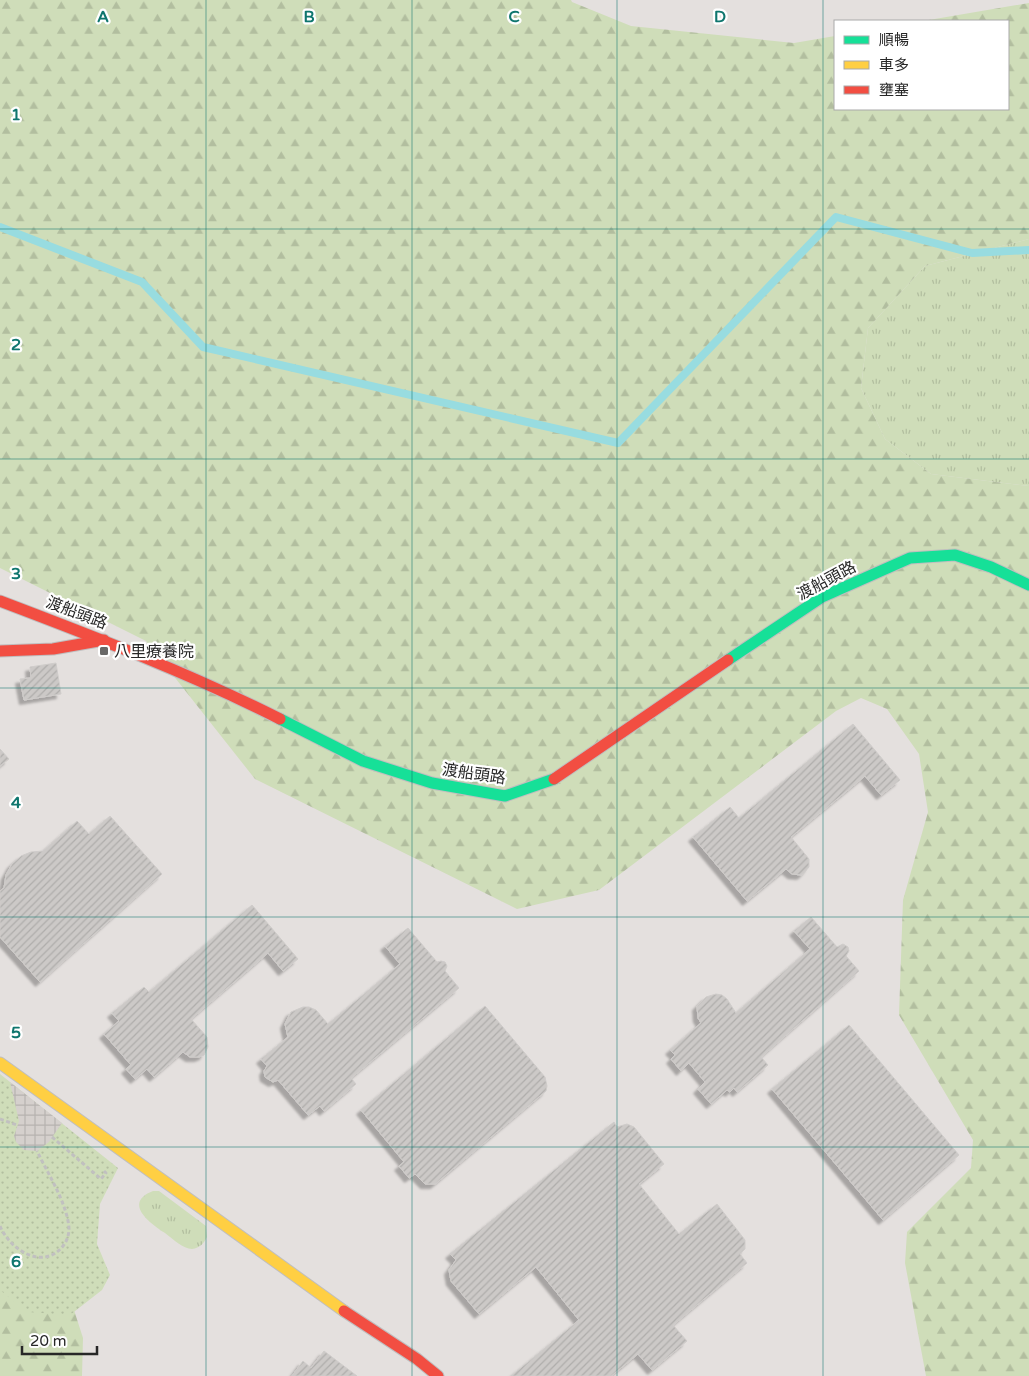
<svg xmlns="http://www.w3.org/2000/svg" width="1029" height="1376" font-family="'Varela Round','Noto Sans TC',sans-serif">
<style>
.grass{fill:url(#grass-tufts)}
.forest{fill:url(#forest-firs)}
.park{fill:url(#park-dots)}
.plaza{fill:url(#plaza-grid)}
.lines{fill:none;stroke-linecap:round;stroke-linejoin:round}
.stream{stroke:#98dce0;stroke-width:8}
.building{fill:url(#building-hatch);stroke:#cfccca;filter:url(#shadow)}
.fast-casing{stroke:#bfbebf;stroke-width:13}
.slow-casing{stroke:#bfbebf;stroke-width:13}
.jam-casing{stroke:#bfbebf;stroke-width:13}
.path{stroke:#c1c0c0;stroke-width:3;stroke-dasharray:4 2.5;stroke-linecap:butt}
.fast{stroke:#16e098;stroke-width:11}
.slow{stroke:#ffcf43;stroke-width:11}
.jam{stroke:#f24e42;stroke-width:11}
.grid{fill:none;stroke:#0f766e;stroke-width:1;stroke-opacity:0.55}
.poi-dot{fill:#696867;stroke:#fff;stroke-width:2}
.labels{text-anchor:middle;stroke-width:4.5;stroke-linejoin:round;paint-order:stroke}
.street-label{font-size:16px;fill:#272727;stroke:#fff}
.poi-label{font-size:16px;fill:#272727;stroke:#fff;text-anchor:start}
.grid-label{font-size:16px;text-anchor:middle;font-weight:bold;fill:#0f766e;stroke:#fff;stroke-width:4.5;stroke-linejoin:round;paint-order:stroke}
</style>
<defs>
<pattern id="grass-tufts" width="24" height="20" patternUnits="userSpaceOnUse" patternTransform="scale(1.25)"><rect width="24" height="20" fill="#cfddb9"/><path d="M3 7l-1-3M5 7V3M7 7l1-3M15 17l-1-3M17 17v-4M19 17l1-3" fill="none" stroke="#b2be9f"/></pattern>
<pattern id="forest-firs" width="22" height="20" patternUnits="userSpaceOnUse" patternTransform="scale(1.25)"><rect width="22" height="20" fill="#cfddb9"/><path d="M5 1l3.5 6h-7zM16 11l3.5 6h-7z" fill="#b2be9f"/></pattern>
<pattern id="park-dots" width="8" height="8" patternUnits="userSpaceOnUse" patternTransform="scale(1.25)"><rect width="8" height="8" fill="#cfddb9"/><path d="M2 2h.1M6 6h.1" fill="none" stroke="#b2be9f" stroke-width="1.8" stroke-linecap="round"/></pattern>
<pattern id="plaza-grid" width="8" height="8" patternUnits="userSpaceOnUse" patternTransform="scale(1.25)"><rect width="8" height="8" fill="#d5d0cd"/><path d="M0 4h8M4 0v8" fill="none" stroke="#b7b3b0"/></pattern>
<pattern id="building-hatch" width="6" height="6" patternUnits="userSpaceOnUse" patternTransform="scale(1.25)"><rect width="6" height="6" fill="#ccc9c7"/><path d="M-1 1l2-2M0 6l6-6M5 7l2-2" fill="none" stroke="#afadab"/></pattern>
<filter id="shadow"><feDropShadow dx="-4.5" dy="4.5" stdDeviation="1" flood-color="#0004"/></filter>
</defs>
<rect width="100%" height="100%" fill="#e4e0de"/>
<g class="grass">
<path d="M1029 239V486L931 474 885 439 861 388 868 328 925 266Z"/>
<path d="M153 1191H159L206 1226 207 1237C204 1243 200 1248 192 1249 183 1249 173 1239 165 1233 151 1224 122 1203 153 1191Z"/>
</g>
<g class="forest">
<path d="M0 0H571L572 2 631 26 794 43 835 36V109H1008V21H923L1029 3V239L925 266 868 328 861 388 885 439 931 474 1029 486V1376H926L905 1263 907 1232 971 1168 973 1140 899 1015 903 900 928 812 919 754 887 709 861 698 836 711 599 890 517 909 255 779 146 641 0 568Z"/>
<path d="M0 1266 74 1310 83 1338 82 1376H0Z"/>
</g>
<path class="park" d="M0 1074 118 1168 100 1204 97 1244 110 1275 102 1290 70 1315 27 1312 0 1290Z"/>
<path class="plaza" d="M10 1082 62 1123 49 1142 37 1151 24 1150 16 1142 14 1136 19 1121Z"/>
<g class="lines">
<path class="stream" d="M0 227 142 282 203 347 618 443 836 217 972 253 1029 250"/>
</g>
<g class="building">
<path d="M56 663 61 694 24 700 20 679 31 678 30 667Z"/>
<path d="M853 724 900 780 881 795 865 776 791 837 809 859V867L804 873 801 875 792 874 786 869 747 901 693 837 730 807 739 818Z"/>
<path d="M0 749 9 759 0 766Z"/>
<path d="M110 816 162 874 40 982 0 937V891L4 888 6 875 12 864 21 856 31 852 43 851 77 821 89 834Z"/>
<path d="M252 905 298 959 283 971 268 953 191 1019 207 1037 208 1047 204 1055 199 1057H190L183 1052 154 1077 147 1069 135 1079 126 1069 131 1065 104 1034 119 1021 112 1013 144 987 149 992Z"/>
<path d="M811 917 837 947 843 944 848 947 849 951 846 956 859 971 761 1057 768 1065 737 1092 734 1088 730 1092 727 1090 711 1104 698 1089 705 1082 689 1063 681 1071 671 1059 675 1055 670 1050 701 1023 698 1018 697 1006 706 997 716 994 722 995 727 999 736 1013 810 949 794 931Z"/>
<path d="M408 928 437 962 441 961 445 962 447 966 445 971 459 988 351 1078 356 1084 324 1111 320 1106 308 1115 278 1080 273 1082 265 1077 264 1071 267 1066 261 1059 288 1037 285 1024 291 1012 303 1007H309L316 1010 328 1024 400 964 385 946Z"/>
<path d="M485 1006 545 1077 547 1086 546 1091 435 1184H425L415 1174 409 1178 399 1166 404 1162 361 1110Z"/>
<path d="M849 1025 959 1155 883 1220 772 1089Z"/>
<path d="M614 1122 617 1127 627 1124 634 1127 664 1164 639 1184 679 1234 717 1204 745 1240V1249L740 1254 747 1263 673 1325 687 1341 652 1370 638 1354 611 1376H511L579 1320 536 1267 479 1314 451 1281 449 1270 456 1260 450 1254Z"/>
<path d="M324 1351 357 1376H292L303 1361 311 1368Z"/>
</g>
<g class="lines">
<defs>
<g id="fast">
<path d="M728 660 822 597 910 558 955 555 991 567 1029 585"/>
<path d="M280 719 363 761 432 783 505 796 554 779"/>
</g>
<path id="slow" d="M0 1063 344 1311"/>
<g id="jam">
<path d="M0 601C95 637 189 673 280 719"/>
<path d="M0 651 53 649 104 640"/>
<path d="M554 779 728 660"/>
<path d="M344 1311 417 1359 438 1376"/>
</g>
</defs>
<use href="#fast" class="fast-casing"/>
<use href="#slow" class="slow-casing"/>
<use href="#jam" class="jam-casing"/>
<g class="path">
<path d="M0 1119 17 1125"/>
<path d="M52 1137 101 1179 106 1173 104 1171"/>
<path d="M0 1226C10 1250 43 1271 63 1246 67 1241 69 1235 69 1228 67 1203 48 1174 37 1151"/>
</g>
<use href="#fast" class="fast"/>
<use href="#slow" class="slow"/>
<use href="#jam" class="jam"/>
</g>
<path class="grid" d="M206 0V1376M412 0V1376M617 0V1376M823 0V1376M0 229H1029M0 459H1029M0 688H1029M0 917H1029M0 1147H1029"/>
<rect class="poi-dot" x="99" y="646" width="10" height="10" rx="2.5"/>
<g class="labels">
<g class="street-label">
<text transform="translate(826 580) rotate(-28)" y="6">渡船頭路</text>
<text transform="translate(77 612) rotate(21)" y="6">渡船頭路</text>
<text transform="translate(474 773) rotate(8)" y="6">渡船頭路</text>
</g>
<g class="poi-label">
<text x="114" y="657">八里療養院</text>
</g>
</g>
<g class="grid-label">
<text x="103" y="22">A</text>
<text x="309" y="22">B</text>
<text x="514" y="22">C</text>
<text x="720" y="22">D</text>
<text x="16" y="120">1</text>
<text x="16" y="350">2</text>
<text x="16" y="579">3</text>
<text x="16" y="808">4</text>
<text x="16" y="1038">5</text>
<text x="16" y="1267">6</text>
</g>
<rect x="834" y="20" width="175" height="90" fill="#ffffff" stroke="#a9a9a9"/>
<rect x="844" y="36" width="25" height="8" fill="#16e098" stroke="#a9a9a9"/>
<text x="879" y="45" font-size="15" fill="#272727">順暢</text>
<rect x="844" y="61" width="25" height="8" fill="#ffcf43" stroke="#a9a9a9"/>
<text x="879" y="70" font-size="15" fill="#272727">車多</text>
<rect x="844" y="86" width="25" height="8" fill="#f24e42" stroke="#a9a9a9"/>
<text x="879" y="95" font-size="15" fill="#272727">壅塞</text>
<path d="M22 1346v8h75v-8" fill="none" stroke="#272727" stroke-width="2.5"/>
<text x="30" y="1346" font-size="15" fill="#272727" stroke="#ffffff" stroke-width="4" paint-order="stroke">20 m</text>
</svg>
